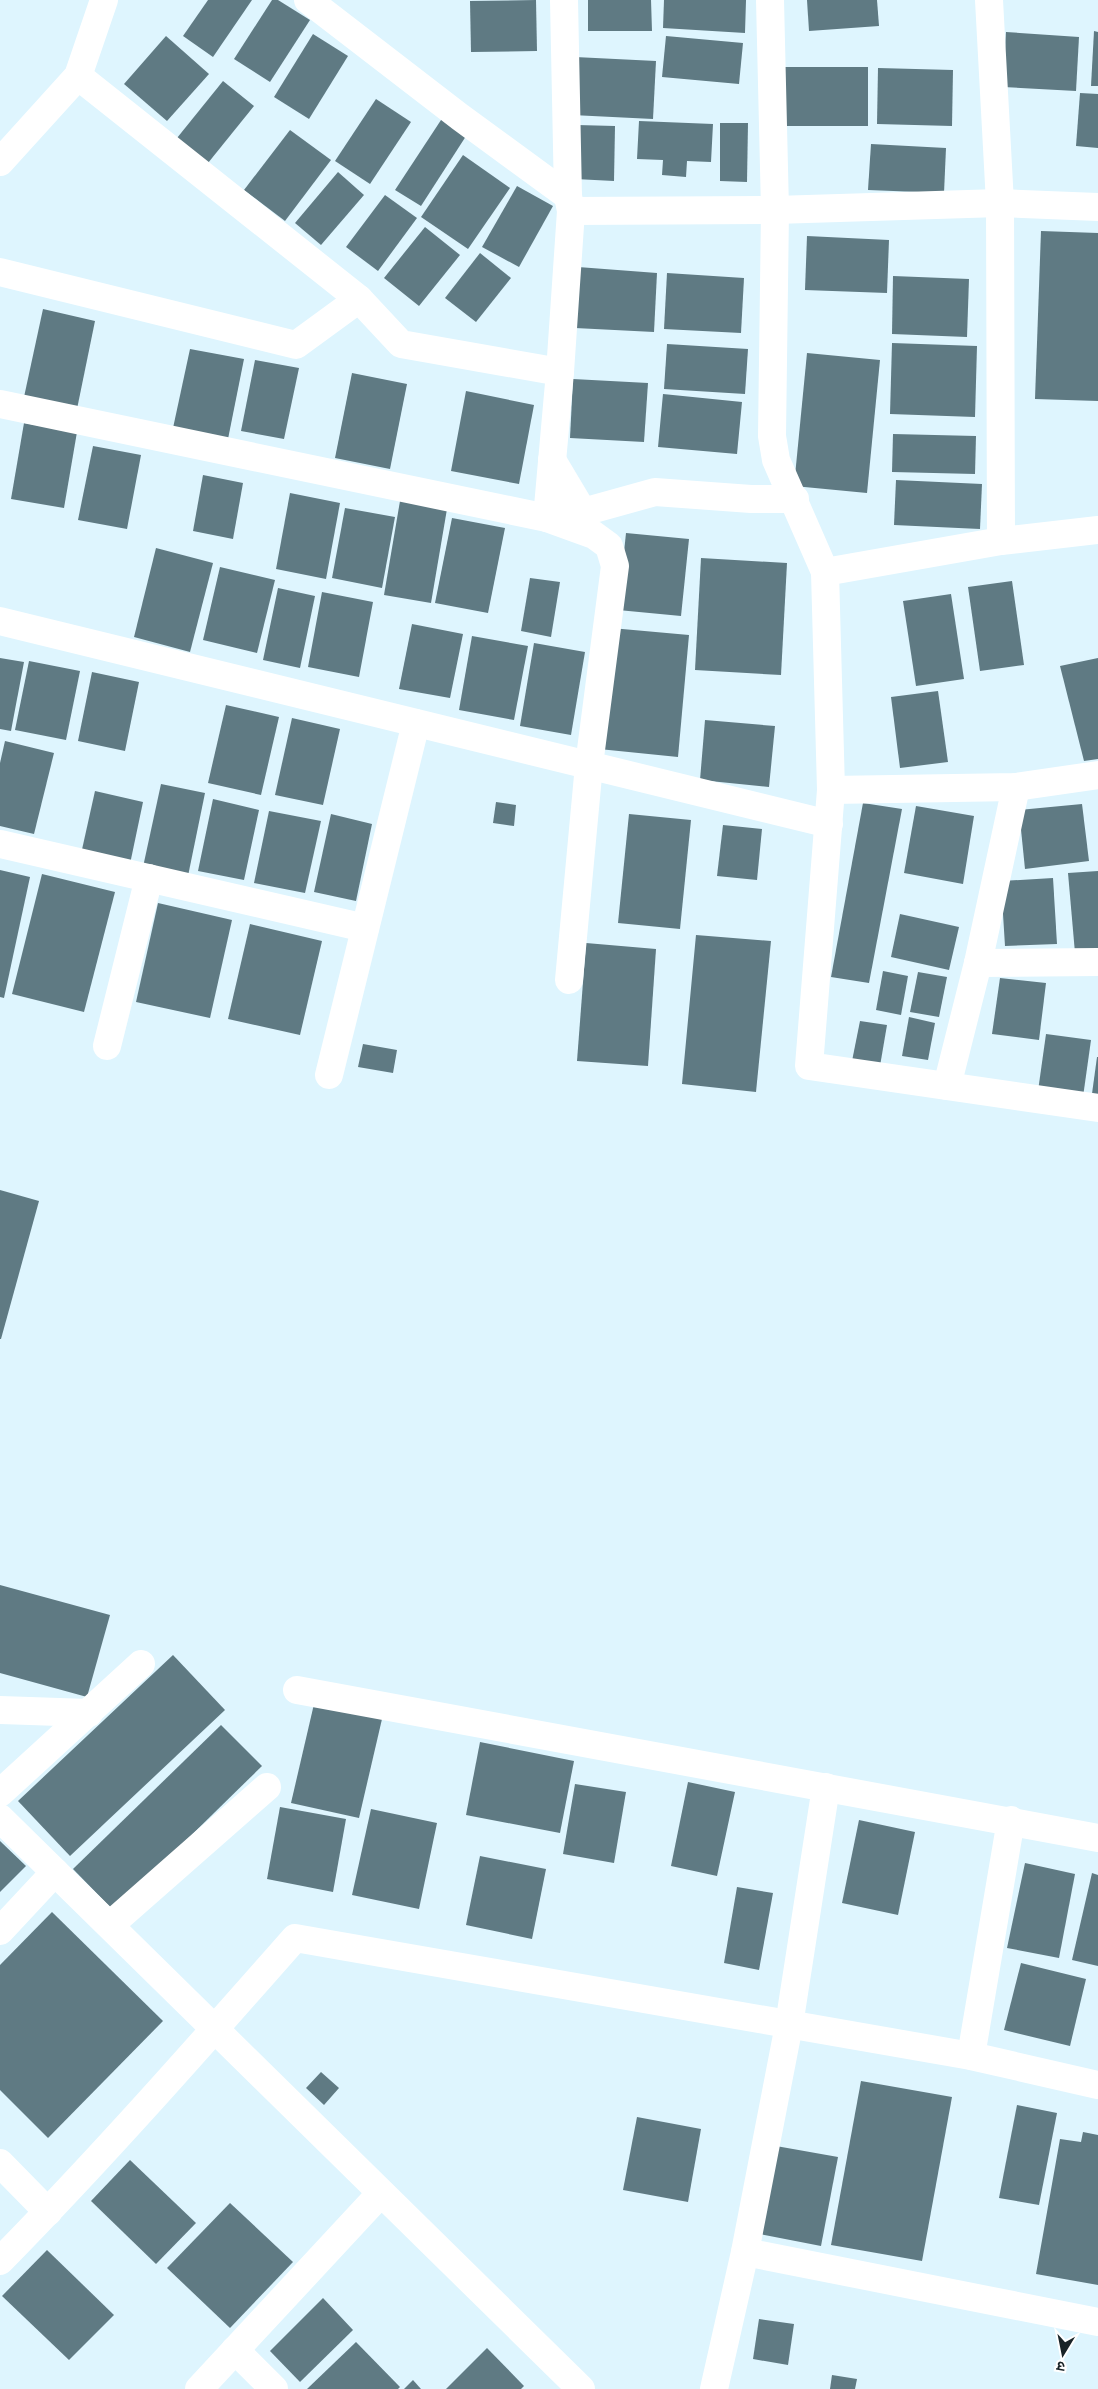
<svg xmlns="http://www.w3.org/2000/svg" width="1098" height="2389" font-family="Inter,'Noto Sans Devanagari',sans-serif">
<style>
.building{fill:#5f7a83}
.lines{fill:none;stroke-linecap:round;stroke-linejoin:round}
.minor{stroke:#fff;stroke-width:28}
</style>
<rect width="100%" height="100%" fill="#def5fe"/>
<g class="building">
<path d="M208 0H252L213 57 183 36Z"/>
<path d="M272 0H278L310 20 270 82 234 59Z"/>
<path d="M536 0 537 51 471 52 470 1Z"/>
<path d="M588 0H651L652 31H588Z"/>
<path d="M664 0H746L745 33 663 28Z"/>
<path d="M807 0H877L879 26 809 31Z"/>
<path d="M1094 31 1098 32V86H1091Z"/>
<path d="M1006 32 1079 37 1076 91 1003 87Z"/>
<path d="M313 34 348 56 309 119 274 97Z"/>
<path d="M166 36 209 74 167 121 124 84Z"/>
<path d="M666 36 743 43 739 84 662 77Z"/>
<path d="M575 57 656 61 653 119 572 115Z"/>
<rect x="785" y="67" width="83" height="59"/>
<path d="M878 68 953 70 952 126 877 124Z"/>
<path d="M223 81 254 106 208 163 177 138Z"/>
<path d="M1080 93 1098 94V148L1076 146Z"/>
<path d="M376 99 411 122 370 184 335 161Z"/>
<path d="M443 117 468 133 421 206 395 190Z"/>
<path d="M639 121 713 124 711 162 687 161 686 177 662 175 663 160 637 159Z"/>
<path d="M720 123H748L747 182 720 181Z"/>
<path d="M577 125 615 126 614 181 575 179Z"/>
<path d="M290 130 331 160 285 221 244 190Z"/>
<path d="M871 144 946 148 944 193 868 190Z"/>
<path d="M463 155 510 188 468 249 421 217Z"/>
<path d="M338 172 364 195 321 245 295 223Z"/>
<path d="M517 186 553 206 519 267 482 247Z"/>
<path d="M385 195 417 218 378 271 346 247Z"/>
<path d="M425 227 460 255 419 306 384 278Z"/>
<path d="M1041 231 1098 233V401L1035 399Z"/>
<path d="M807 236 889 240 887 293 805 290Z"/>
<path d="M480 253 511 278 476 322 445 298Z"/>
<path d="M578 267 657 273 654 332 575 328Z"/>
<path d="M667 273 744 278 741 333 664 329Z"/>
<path d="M893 276 969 279 967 337 892 334Z"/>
<path d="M43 309 95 321 77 409 24 397Z"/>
<path d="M892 343 977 346 975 417 890 414Z"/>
<path d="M667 344 748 349 745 394 664 389Z"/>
<path d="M190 349 244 359 228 439 173 428Z"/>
<path d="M807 353 880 360 867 493 794 486Z"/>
<path d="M255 360 299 368 284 439 241 431Z"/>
<path d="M352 373 407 384 390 469 335 458Z"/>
<path d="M573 379 648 383 644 442 570 438Z"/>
<path d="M466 391 534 405 519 484 451 471Z"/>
<path d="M663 394 742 402 737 454 658 447Z"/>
<path d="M24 423 77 432 64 508 11 499Z"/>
<path d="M893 434 976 436 975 474 892 472Z"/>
<path d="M93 446 141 455 127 529 78 520Z"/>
<path d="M203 475 243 483 233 539 193 531Z"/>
<path d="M896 480 982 484 980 529 894 525Z"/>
<path d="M290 493 340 503 326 579 276 569Z"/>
<path d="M400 501 447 509 431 603 384 595Z"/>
<path d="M345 508 395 517 382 588 332 578Z"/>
<path d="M452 518 505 528 488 613 435 603Z"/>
<path d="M626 533 689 539 681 616 618 610Z"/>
<path d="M156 548 213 563 190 652 134 637Z"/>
<path d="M701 558 787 563 781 675 695 670Z"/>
<path d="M220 567 275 580 257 653 203 640Z"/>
<path d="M530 578 560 582 551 637 521 631Z"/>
<path d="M1012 581 1024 665 980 671 968 587Z"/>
<path d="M278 588 315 596 300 668 263 660Z"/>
<path d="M322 592 373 602 359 677 308 667Z"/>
<path d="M951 594 964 679 916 686 903 601Z"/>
<path d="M412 624 463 634 450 698 399 689Z"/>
<path d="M611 628 689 635 678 757 599 749Z"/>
<path d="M472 636 528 646 514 720 459 710Z"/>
<path d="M534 643 585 652 571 735 520 726Z"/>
<path d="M0 658 24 662 11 731 0 729Z"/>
<path d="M1098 658V759L1084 761 1060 666Z"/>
<path d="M29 661 80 671 66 740 15 730Z"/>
<path d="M92 672 139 682 125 751 78 741Z"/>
<path d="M938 691 948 762 900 768 891 697Z"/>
<path d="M226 705 279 717 261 795 208 783Z"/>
<path d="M292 718 340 729 323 805 275 795Z"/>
<path d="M705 720 775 726 769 787 700 780Z"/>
<path d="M5 741 54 753 34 834 0 826V763Z"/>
<path d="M161 784 205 793 188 876 143 867Z"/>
<path d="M95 791 143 802 130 864 81 854Z"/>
<path d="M213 799 259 810 244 880 198 871Z"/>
<path d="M496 802 516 805 514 826 493 823Z"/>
<path d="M863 803 902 809 869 983 831 977Z"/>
<path d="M1082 804 1089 861 1025 869 1019 810Z"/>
<path d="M916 806 974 816 963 884 904 873Z"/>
<path d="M269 811 321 821 305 893 254 883Z"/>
<path d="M331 814 372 824 356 901 314 892Z"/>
<path d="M629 814 691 820 680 929 618 923Z"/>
<path d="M723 825 762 829 757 880 717 876Z"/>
<path d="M0 870 30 877 4 998 0 997Z"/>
<path d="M1098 871V951L1075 953 1068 873Z"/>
<path d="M42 874 115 892 84 1012 12 994Z"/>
<path d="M1053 878 1057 944 1005 946 1001 881Z"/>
<path d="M158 903 232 920 210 1018 136 1002Z"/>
<path d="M900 914 959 927 949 970 891 957Z"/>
<path d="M250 924 322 941 300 1035 228 1019Z"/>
<path d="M696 935 771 941 756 1092 682 1084Z"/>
<path d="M586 943 656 949 648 1066 577 1061Z"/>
<path d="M883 971 908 976 901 1015 876 1010Z"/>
<path d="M918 972 947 977 939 1017 910 1012Z"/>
<path d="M1000 978 1046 983 1039 1040 992 1034Z"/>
<path d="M909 1017 935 1023 928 1060 902 1056Z"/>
<path d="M860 1021 887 1025 880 1066 852 1061Z"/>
<path d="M1046 1034 1091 1040 1083 1097 1038 1091Z"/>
<path d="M363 1044 397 1050 393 1073 358 1067Z"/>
<path d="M1097 1057H1098V1102L1091 1101Z"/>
<path d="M0 1190 39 1201 1 1339H0Z"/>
<path d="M0 1585 110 1615 87 1697 0 1673Z"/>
<path d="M173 1655 225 1710 70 1856 18 1801Z"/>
<path d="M314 1704 382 1719 359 1818 291 1803Z"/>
<path d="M221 1725 262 1766 114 1911 73 1869Z"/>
<path d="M480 1742 574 1761 560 1833 466 1815Z"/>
<path d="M688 1782 735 1792 717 1876 671 1866Z"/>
<path d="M575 1784 626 1792 614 1863 563 1854Z"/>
<path d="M280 1807 346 1819 333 1892 267 1879Z"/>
<path d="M371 1809 437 1823 419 1909 352 1895Z"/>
<path d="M859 1820 915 1832 898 1915 842 1903Z"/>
<path d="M0 1841 26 1866 0 1892Z"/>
<path d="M480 1856 546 1869 532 1939 466 1925Z"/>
<path d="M1025 1863 1075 1874 1059 1958 1007 1948Z"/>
<path d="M1092 1873 1098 1875V1966L1072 1960Z"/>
<path d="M737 1887 773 1893 759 1970 724 1963Z"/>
<path d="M52 1912 163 2021 48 2138 0 2090V1965Z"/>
<path d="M1021 1963 1086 1979 1070 2046 1004 2030Z"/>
<path d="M321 2072 339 2088 324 2105 306 2088Z"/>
<path d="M861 2081 952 2097 922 2261 831 2245Z"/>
<path d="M1017 2105 1057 2113 1039 2205 999 2198Z"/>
<path d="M637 2117 701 2129 688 2202 623 2190Z"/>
<path d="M1083 2132 1098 2135V2285L1036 2274 1060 2139 1081 2142Z"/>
<path d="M776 2146 838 2157 821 2246 760 2234Z"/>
<path d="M130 2160 196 2223 156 2264 91 2201Z"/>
<path d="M230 2203 293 2262 230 2328 167 2268Z"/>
<path d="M47 2250 114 2315 69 2360 2 2296Z"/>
<path d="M323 2298 353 2330 300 2382 270 2351Z"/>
<path d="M759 2319 794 2324 788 2365 753 2359Z"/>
<path d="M356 2342 400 2387 398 2389H307Z"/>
<path d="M487 2348 524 2386 521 2389H446Z"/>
<path d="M832 2375 857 2379 855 2389H830Z"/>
<path d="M413 2380 421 2389H404Z"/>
</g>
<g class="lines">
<g class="minor">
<path d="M308 0 460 117 568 196"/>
<path d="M770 0 775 210 772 436 776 460 825 572"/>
<path d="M989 0 1000 203 1001 541"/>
<path d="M78 76 359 299 401 344 560 372"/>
<path d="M0 162 78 76 104 0"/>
<path d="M571 211 775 210 1000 203 1098 207"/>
<path d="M0 272 296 345 359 299"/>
<path d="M0 404 547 518 560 372 571 211 568 196 564 0"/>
<path d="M552 460 583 512"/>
<path d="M547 518 594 535 609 546 615 566 589 765 569 980"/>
<path d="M548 518 583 512 655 492 751 499H795"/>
<path d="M1098 530 1001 541 825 572 831 790 809 1066 1098 1108"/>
<path d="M0 621 829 824"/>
<path d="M831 790 1016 787 1098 775"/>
<path d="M0 844 365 928"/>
<path d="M978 963 1098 962"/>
<path d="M107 1046 149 878"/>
<path d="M329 1075 416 723"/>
<path d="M947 1086 978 963 1016 787"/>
<path d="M297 1690 1098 1838"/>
<path d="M0 1710 89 1713"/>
<path d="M0 1793 141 1664"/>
<path d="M0 1818 581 2389"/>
<path d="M110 1925 267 1787"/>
<path d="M0 1931 55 1872"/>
<path d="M971 2056 1011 1820"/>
<path d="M0 2163 48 2212"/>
<path d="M745 2252 1098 2322"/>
<path d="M0 2261C102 2157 199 2047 295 1938L971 2056 1098 2085"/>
<path d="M235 2350 274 2389"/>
<path d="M199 2389 381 2193"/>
<path d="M714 2389 745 2252 789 2025 826 1787"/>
</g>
</g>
<g transform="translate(1063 2354) rotate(190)" stroke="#ffffff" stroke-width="4" paint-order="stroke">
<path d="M0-4L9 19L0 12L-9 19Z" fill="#192327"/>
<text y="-8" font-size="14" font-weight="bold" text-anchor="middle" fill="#192327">उ</text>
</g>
</svg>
